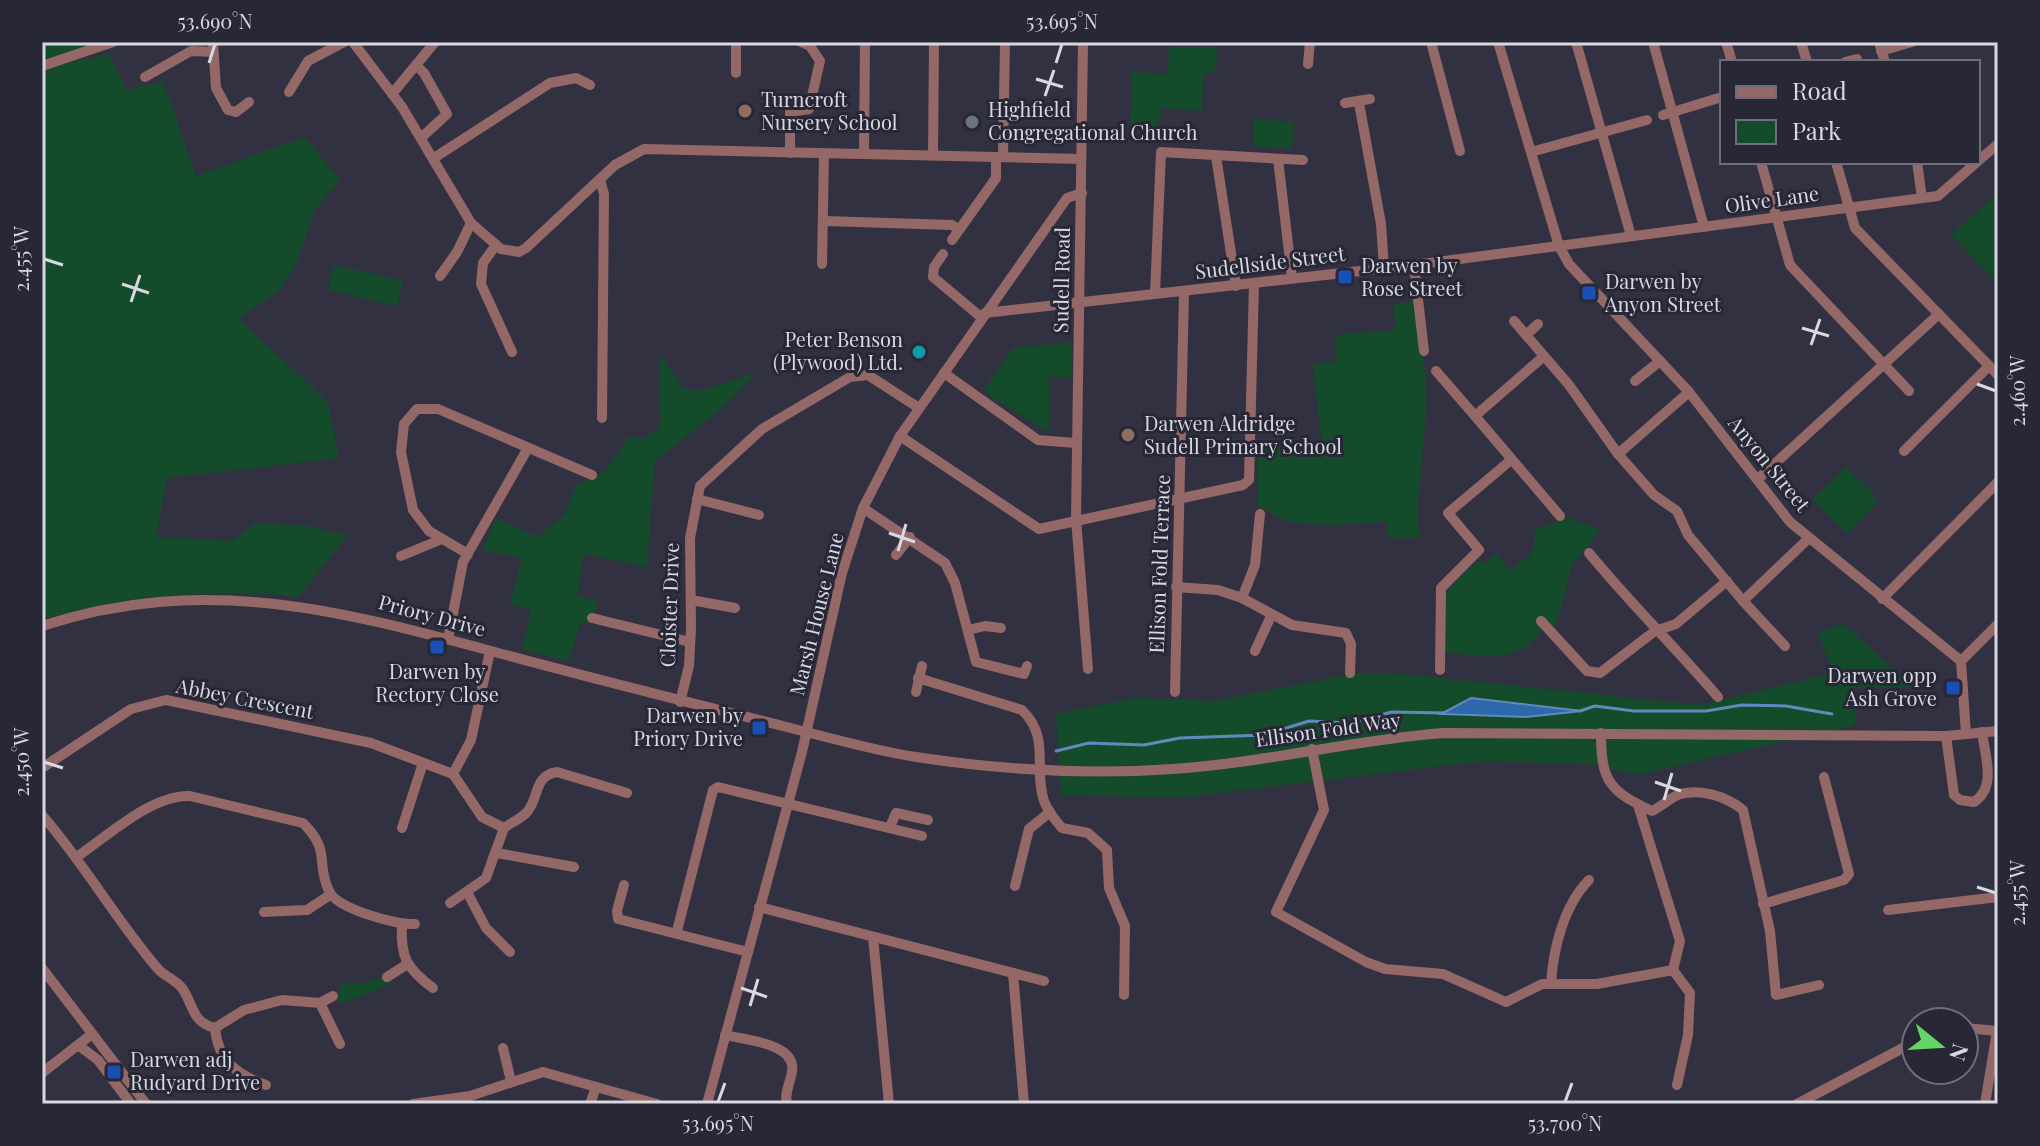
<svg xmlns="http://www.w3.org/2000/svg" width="2040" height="1146" font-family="'Playfair Display',serif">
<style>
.green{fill:#144c2b}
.water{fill:#2d68ad;stroke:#608abd;stroke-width:2}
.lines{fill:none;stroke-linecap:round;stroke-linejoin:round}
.stream{stroke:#608abd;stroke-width:3}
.minor{stroke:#946867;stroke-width:10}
.ticks{fill:none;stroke:#d8d8e3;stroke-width:3}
.education-dot{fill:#8d6e63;stroke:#272736;stroke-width:3}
.worship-dot{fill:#6b7280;stroke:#272736;stroke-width:3}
.transit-dot{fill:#1a4fb4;stroke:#272736;stroke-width:3}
.culture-dot{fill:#0f9aa8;stroke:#272736;stroke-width:3}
.labels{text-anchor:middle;stroke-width:6;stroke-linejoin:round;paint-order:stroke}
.poi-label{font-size:20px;fill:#d8d8e3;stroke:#272736;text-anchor:start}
.street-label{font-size:20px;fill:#d8d8e3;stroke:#272736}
.neatline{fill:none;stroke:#d8d8e3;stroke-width:3}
.ticks-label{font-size:20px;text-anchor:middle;fill:#d8d8e3}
</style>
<rect width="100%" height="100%" fill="#313141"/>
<g class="green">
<path d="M42 42H109L77 57 42 59Z"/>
<path d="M1169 47H1217L1216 71 1203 75 1202 111 1162 108 1157 129 1130 128 1132 72 1168 74Z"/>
<path d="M109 54 127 90 163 81 196 176 305 137 340 180 314 211 295 268 278 291 239 319 328 402 339 458 167 478 156 537 233 541 255 523 307 526 347 536 298 597C211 587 126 596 42 619V68Z"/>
<path d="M1254 119 1293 122 1292 149 1253 146Z"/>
<path d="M1998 193V283L1951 235Z"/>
<path d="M334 265 403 281 397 306 328 290Z"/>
<path d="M1419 301 1427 399 1417 521 1420 537 1389 539 1387 522C1362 523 1279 532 1268 509L1257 507 1258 448 1322 443 1313 364 1337 361 1336 335 1395 330 1394 304Z"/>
<path d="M1072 342V377H1049V433L983 391 1013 348Z"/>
<path d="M660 354 683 388 699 391 756 373 721 409 655 461 647 567 584 554 577 596 598 601 590 624 581 621 568 661 522 649 531 610 510 604 522 558 482 550 496 518 538 537 564 516 577 483C606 479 614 460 628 437L644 439 659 428Z"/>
<path d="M1846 467 1870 490 1878 503 1847 533 1812 500Z"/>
<path d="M1567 517 1600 530 1572 566 1555 628 1547 620C1527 665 1486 658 1445 652 1444 597 1434 597 1479 561L1482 564 1496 554 1510 571 1532 553 1536 530Z"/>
<path d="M1844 624 1913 687 1856 688 1855 725 1637 775 1590 764 1483 761 1178 798 1061 795 1056 714 1136 698 1215 701 1358 673H1391L1700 705 1834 673 1818 633Z"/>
<path d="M387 975 393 982C373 990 361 999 339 1003L338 991 343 983 362 984Z"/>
</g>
<path class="water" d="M1471 698 1582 711 1526 717 1441 714Z"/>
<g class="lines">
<g class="stream">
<path d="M1580 711 1595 706 1634 711H1706L1742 705 1786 706 1832 714"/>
<path d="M1056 751 1089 743 1144 745 1180 738 1264 735 1309 721 1349 723 1392 712 1445 713"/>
</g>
<g class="minor">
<path d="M213 42 216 88 228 110 236 112 249 102"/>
<path d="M353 42 402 107 471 223 501 249 519 252 526 248 615 165 644 149 1081 159"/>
<path d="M1083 42 1076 519 1088 669"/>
<path d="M1431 42 1460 151"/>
<path d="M1498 42 1559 246 1569 264 1689 392 1790 522 1961 661 1966 734"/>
<path d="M1576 42 1631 236"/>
<path d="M1653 42 1704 227"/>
<path d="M1726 42 1732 62"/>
<path d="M1801 42 1807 62"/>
<path d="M1879 42 1885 62"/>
<path d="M1881 51 1912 42"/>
<path d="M1845 62 1857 59"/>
<path d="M1308 64 1310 42"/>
<path d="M416 65 424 73 447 114 421 138"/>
<path d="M42 66 113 42"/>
<path d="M736 73V42"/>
<path d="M145 77 191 51 213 52"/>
<path d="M289 92 308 61 344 42"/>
<path d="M392 94 435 42"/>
<path d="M1345 103 1370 99"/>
<path d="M1359 103 1381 224 1384 268"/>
<path d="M1663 115 1722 97"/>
<path d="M864 152 865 42"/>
<path d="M1531 152 1647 120"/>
<path d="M790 153V112L809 109 820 61 810 46 801 42"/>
<path d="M933 155 934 42"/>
<path d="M1216 156 1236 286"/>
<path d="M1003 157 1005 42"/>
<path d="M434 158 550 83 576 78 590 85"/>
<path d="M1278 159 1292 278"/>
<path d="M1978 161 1998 144"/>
<path d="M1761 162 1790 265 1909 391"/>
<path d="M1836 162 1855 228 1998 375"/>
<path d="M1917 162 1922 198"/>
<path d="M600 180 604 194 602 418"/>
<path d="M824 221 952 225 959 230"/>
<path d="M952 240 996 178V157"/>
<path d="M496 245 483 263 481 284 512 352"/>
<path d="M943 254 934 267 933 277 982 318"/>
<path d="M822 264 824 154"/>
<path d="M1414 265 1424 351"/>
<path d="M440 276 457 252 471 223"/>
<path d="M1155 294 1161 152 1303 160"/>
<path d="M985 313 1414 265 1938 196 1977 162"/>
<path d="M1514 321 1569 385 1618 454 1689 392"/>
<path d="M1526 335 1538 324"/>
<path d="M1543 357 1475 416 1560 516"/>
<path d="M1436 371 1475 416"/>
<path d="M944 373 1038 440 1075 443"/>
<path d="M1635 381 1660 361"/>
<path d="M900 436 1039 529 1243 485 1249 480 1254 283"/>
<path d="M1904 451 1989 366"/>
<path d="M1618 454 1654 495 1677 511 1688 535 1743 601 1809 538"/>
<path d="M1758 479 1939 314"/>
<path d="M697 499 759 515"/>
<path d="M863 508 945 563 955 583 976 662 1024 674 1027 666"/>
<path d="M1589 553C1630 603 1676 648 1718 697"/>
<path d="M468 554 429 531 413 510 401 452 404 424 417 409H438L592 475"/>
<path d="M896 555 910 537"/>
<path d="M401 556 442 539"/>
<path d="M1176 587 1218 590 1242 598 1292 625 1346 633 1351 644 1350 673"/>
<path d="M1242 598 1255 565 1260 514"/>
<path d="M1882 599 1998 482"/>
<path d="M691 600 735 608"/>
<path d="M1743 601 1785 646"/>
<path d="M592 618 690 642"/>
<path d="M1541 621 1587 671 1600 673 1655 631 1676 624 1727 581"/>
<path d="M42 626C207 572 346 612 506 655 598 680 691 703 783 726 827 737 871 750 916 757 1001 770 1087 775 1173 769 1264 763 1352 740 1443 733L1946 736 1998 731"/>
<path d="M968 630 985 626 1001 628"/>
<path d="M448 639 463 562 528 448"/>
<path d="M1255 651 1271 616"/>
<path d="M1961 661 1998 624"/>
<path d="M1440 670 1441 588 1479 550 1448 513 1511 460"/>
<path d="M918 678 1022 710C1051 738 1033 768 1044 801 1048 811 1055 820 1062 828L1088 833 1107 850 1109 888 1125 926 1124 995"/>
<path d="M916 692 922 666"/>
<path d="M1175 692 1184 292"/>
<path d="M680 702 689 666 691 628 690 538 700 486 762 429 850 377 868 375 919 408"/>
<path d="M1601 733C1601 781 1609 791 1652 811 1661 807 1671 797 1680 794 1702 789 1726 796 1743 810L1770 931 1776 995 1819 985"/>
<path d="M1946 736 1954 795 1960 800 1974 802C1997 787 1985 756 1982 732"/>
<path d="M1312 749 1324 810 1276 912 1366 962 1385 969 1443 974 1506 1002 1542 984H1597L1673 970 1680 941 1638 805"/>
<path d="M42 768 131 709 166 700 371 743 453 774"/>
<path d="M453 774 471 740 490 651"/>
<path d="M42 815C84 863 116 920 158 969 164 976 176 980 182 988 194 1005 191 1022 215 1028 218 1061 237 1075 266 1085"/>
<path d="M890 827 896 813 928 820"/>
<path d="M402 828 423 763"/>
<path d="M504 828C511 823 522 818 527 812 540 797 533 776 557 772L627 793"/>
<path d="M497 853 574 867"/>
<path d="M78 856C109 835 151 795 190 796L303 823C332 852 315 862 329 891 337 909 396 925 415 924"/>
<path d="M624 885 617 911 618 919 748 952"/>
<path d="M1015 886 1029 829 1050 812"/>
<path d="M467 892 486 928 510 952"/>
<path d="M450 903 486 878 504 828 482 817 453 774"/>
<path d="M1763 904 1844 880 1849 874 1824 777"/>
<path d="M759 907 1044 981"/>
<path d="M1888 910 1998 897"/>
<path d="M264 912 307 910 330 895"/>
<path d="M402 925C400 957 407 969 433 988"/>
<path d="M677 931 713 790 718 787 922 836"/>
<path d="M873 937 889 1104"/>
<path d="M42 968 146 1104"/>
<path d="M1673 970 1690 993 1688 1035 1677 1085"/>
<path d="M1013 973 1024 1104"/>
<path d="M387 977 406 965"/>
<path d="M1551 984C1553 949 1564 905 1589 880"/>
<path d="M320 1003 333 996"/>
<path d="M215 1028 244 1010 282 1000 320 1003 340 1044"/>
<path d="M1964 1028 1998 1031"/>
<path d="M725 1035C745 1040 797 1043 792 1072 790 1084 784 1092 787 1104"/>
<path d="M78 1045 98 1060 131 1104"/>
<path d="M503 1048 511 1081"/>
<path d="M42 1073 92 1034"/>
<path d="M413 1104 470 1096 543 1072 657 1104"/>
<path d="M590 1104 596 1087"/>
<path d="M707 1104 802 752 842 573 863 508 900 436 1067 198 1082 193"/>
<path d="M1797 1104 1916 1041"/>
<path d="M1985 1104 1997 1031"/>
</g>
</g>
<path class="ticks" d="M209 63 215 44M1056 63 1062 44M1036 79 1063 87M1045 96 1054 70M44 259 63 265M122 284 149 293M131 302 140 275M1802 328 1829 336M1811 345 1820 319M1977 384 1996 391M889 533 915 542M898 551 906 524M44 762 63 768M1655 782 1681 791M1664 800 1672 773M1977 887 1996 893M741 988 767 997M750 1006 758 979M718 1102 725 1083M1565 1102 1572 1083"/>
<g class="education-dot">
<circle cx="745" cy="111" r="8"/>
<circle cx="1128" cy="435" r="8"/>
</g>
<circle class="worship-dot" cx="972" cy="122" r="8"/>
<g class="transit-dot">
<rect x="1337" y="269" width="16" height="16" rx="4"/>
<rect x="1581" y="285" width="16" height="16" rx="4"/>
<rect x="429" y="639" width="16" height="16" rx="4"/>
<rect x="1945" y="680" width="16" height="16" rx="4"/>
<rect x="751" y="720" width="16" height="16" rx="4"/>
<rect x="106" y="1064" width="16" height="16" rx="4"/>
</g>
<circle class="culture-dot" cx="919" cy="352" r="8"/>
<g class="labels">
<g class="poi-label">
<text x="761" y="107">Turncroft<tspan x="761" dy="23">Nursery School</tspan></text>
<text x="988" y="117">Highfield<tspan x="988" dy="23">Congregational Church</tspan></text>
<text x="1361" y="273">Darwen by<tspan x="1361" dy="23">Rose Street</tspan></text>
<text x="1605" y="289">Darwen by<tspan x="1605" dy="23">Anyon Street</tspan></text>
<text x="903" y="347" text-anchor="end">Peter Benson<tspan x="903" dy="23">(Plywood) Ltd.</tspan></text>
<text x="1144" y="431">Darwen Aldridge<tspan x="1144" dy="23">Sudell Primary School</tspan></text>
<text x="437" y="679" text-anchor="middle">Darwen by<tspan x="437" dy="23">Rectory Close</tspan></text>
<text x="1937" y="683" text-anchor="end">Darwen opp<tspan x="1937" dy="23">Ash Grove</tspan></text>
<text x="743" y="723" text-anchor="end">Darwen by<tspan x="743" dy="23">Priory Drive</tspan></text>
<text x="130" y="1067">Darwen adj<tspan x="130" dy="23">Rudyard Drive</tspan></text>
</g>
<g class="street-label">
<text transform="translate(1772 200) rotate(-8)" y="7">Olive Lane</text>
<text transform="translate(1270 263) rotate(-7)" y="7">Sudellside Street</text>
<text transform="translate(1062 280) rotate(-89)" y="7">Sudell Road</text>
<text transform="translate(1769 464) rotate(51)" y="7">Anyon Street</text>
<text transform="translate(1160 564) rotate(-88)" y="7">Ellison Fold Terrace</text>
<text transform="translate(670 605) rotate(-88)" y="7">Cloister Drive</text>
<text transform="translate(817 614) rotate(-76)" y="7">Marsh House Lane</text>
<text transform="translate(432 616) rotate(15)" y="7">Priory Drive</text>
<text transform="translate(245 699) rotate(11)" y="7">Abbey Crescent</text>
<text transform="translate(1328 730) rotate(-8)" y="7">Ellison Fold Way</text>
</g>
</g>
<rect width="2040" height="1146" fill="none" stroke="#272736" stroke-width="88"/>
<rect x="1720" y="60" width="260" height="104" fill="#272736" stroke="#6e6e7b" stroke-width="2"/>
<rect x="1736" y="86" width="40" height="12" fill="#946867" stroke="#6e6e7b" stroke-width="2"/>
<text x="1792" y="100" font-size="24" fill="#d8d8e3">Road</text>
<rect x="1736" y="120" width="40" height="24" fill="#144c2b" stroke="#6e6e7b" stroke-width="2"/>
<text x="1792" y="140" font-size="24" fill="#d8d8e3">Park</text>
<g transform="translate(1940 1046) rotate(108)"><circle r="38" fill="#272736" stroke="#6e6e7b" stroke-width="2"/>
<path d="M0-6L14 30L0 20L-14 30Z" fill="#67d466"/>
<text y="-12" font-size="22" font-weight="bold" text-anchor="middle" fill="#d8d8e3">N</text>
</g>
<rect x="44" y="44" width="1952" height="1058" class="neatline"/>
<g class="ticks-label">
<text x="215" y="29">53.690°N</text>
<text x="1062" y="29">53.695°N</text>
<text transform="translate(22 259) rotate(-90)" y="7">2.455°W</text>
<text transform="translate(2018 391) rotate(-90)" y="7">2.460°W</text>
<text transform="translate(22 762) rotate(-90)" y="7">2.450°W</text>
<text transform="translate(2018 893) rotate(-90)" y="7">2.455°W</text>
<text x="718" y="1131">53.695°N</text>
<text x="1565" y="1131">53.700°N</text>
</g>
</svg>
